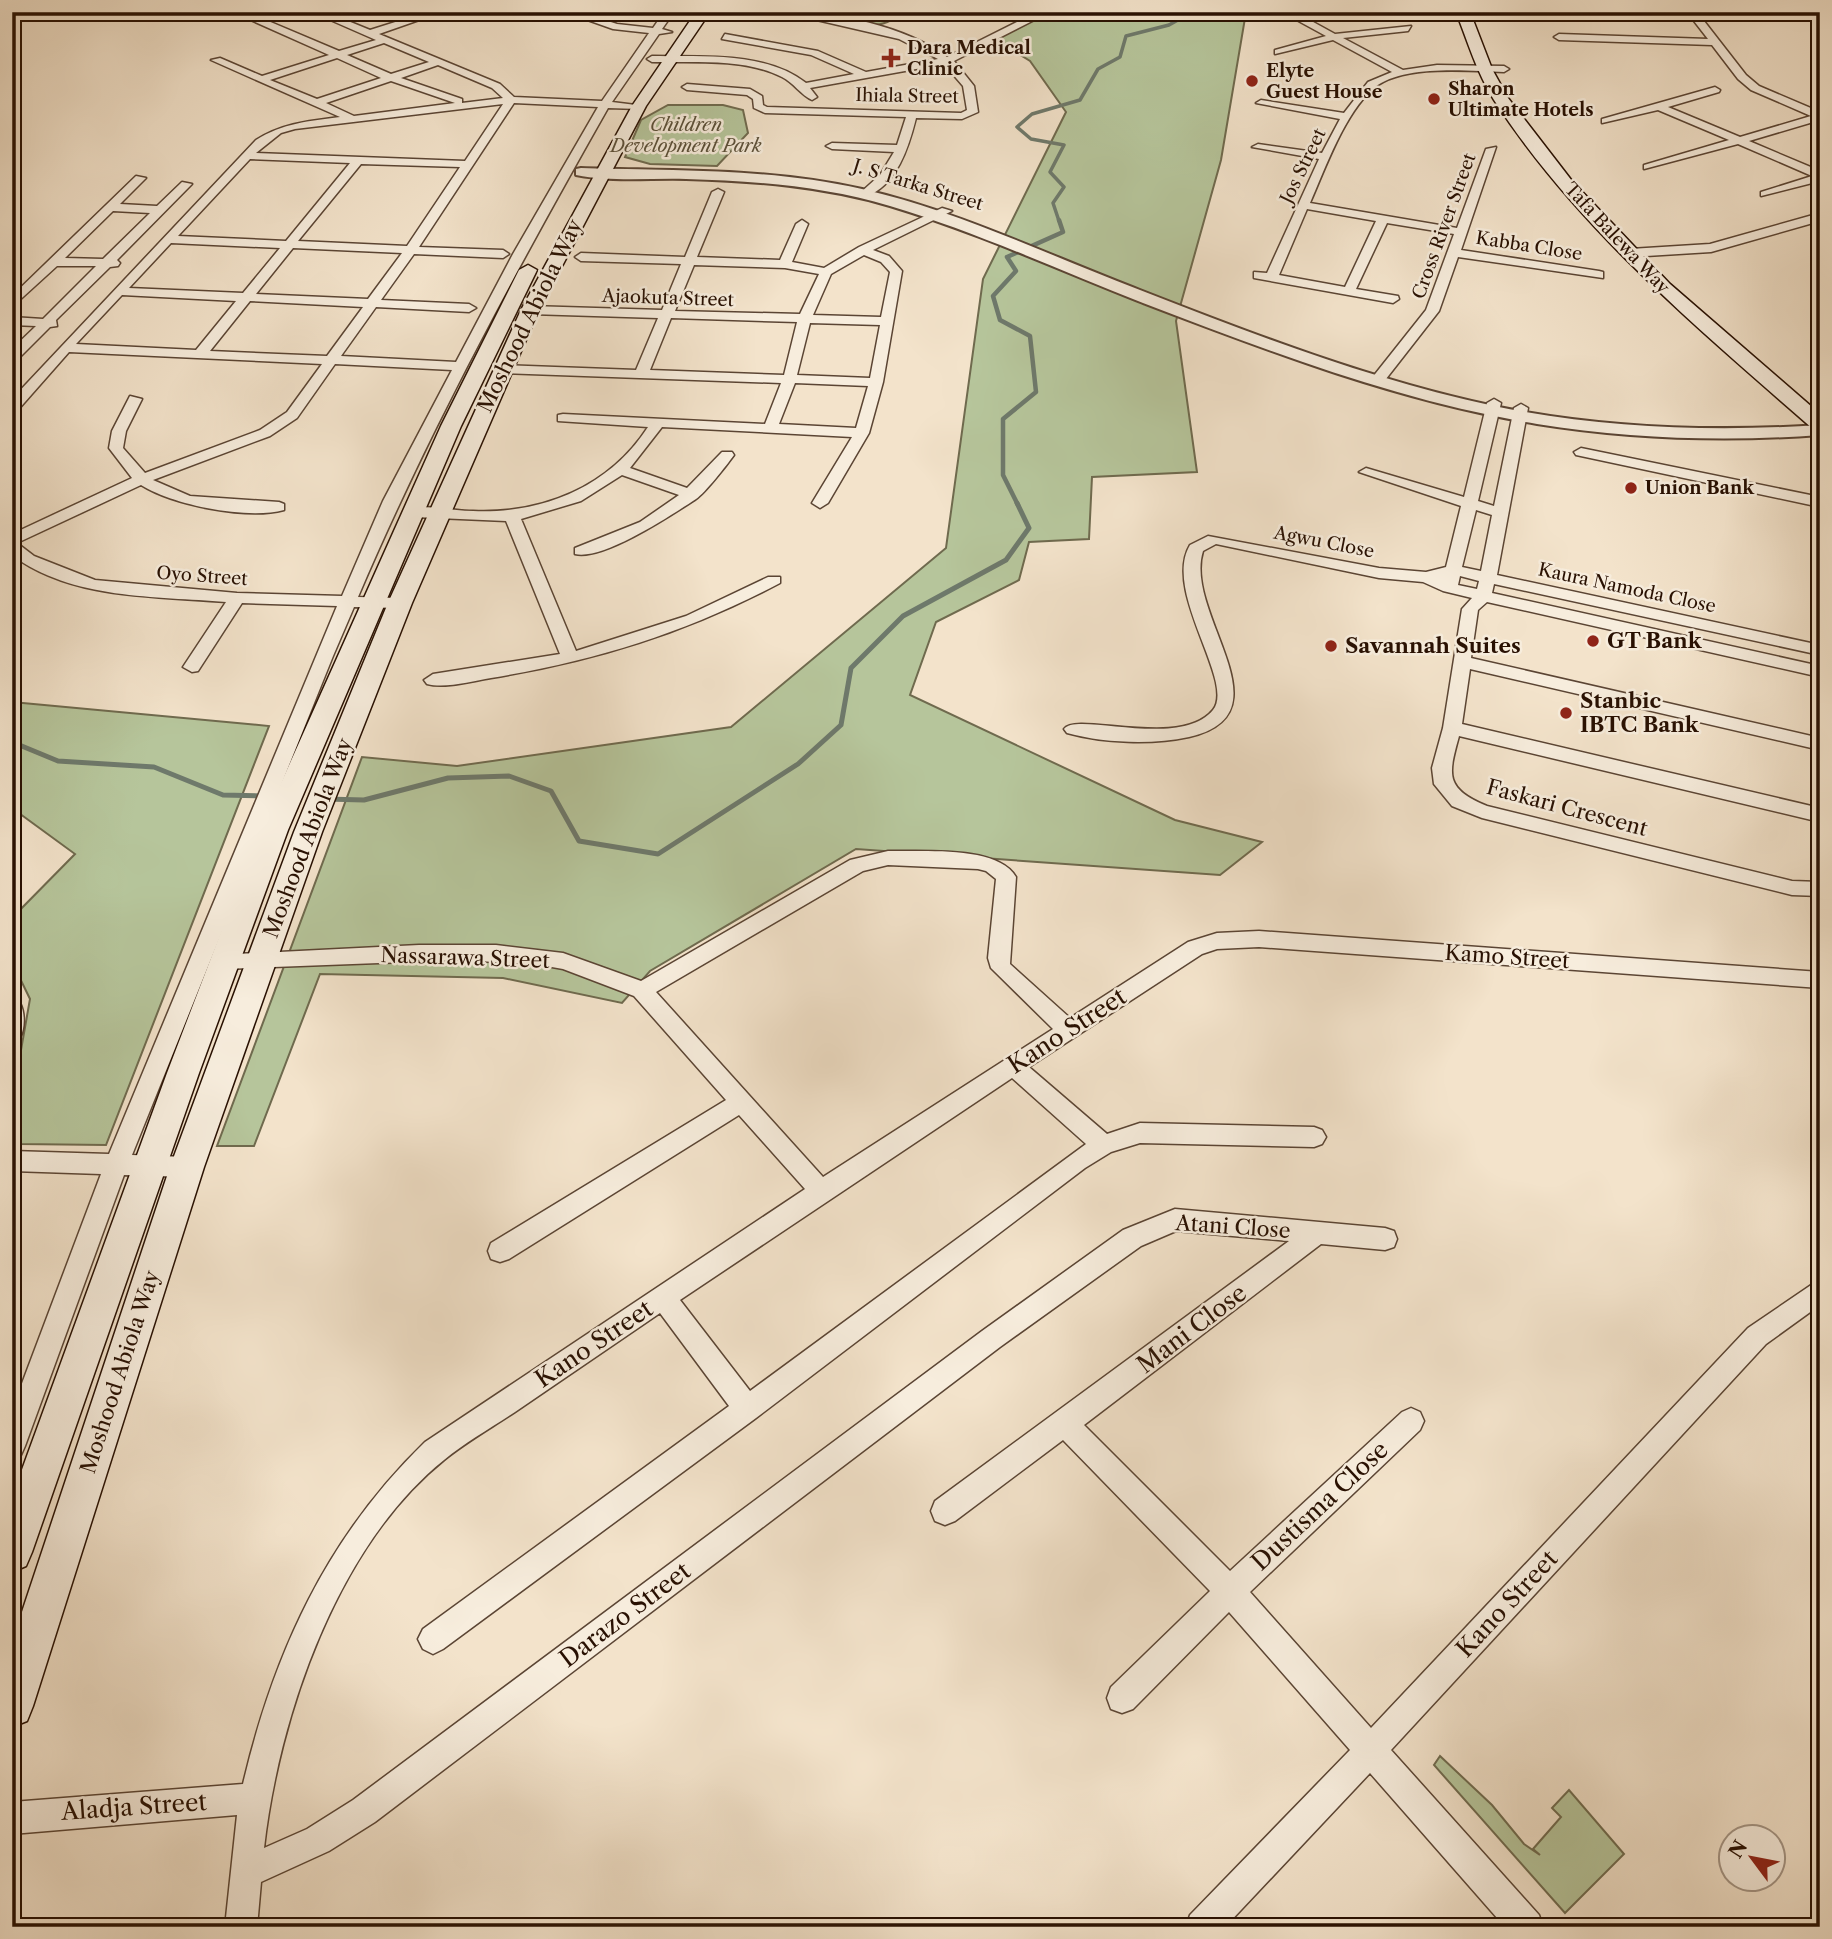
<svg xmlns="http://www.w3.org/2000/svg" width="1832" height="1939" font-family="'Libre Caslon Text',serif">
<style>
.green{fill:#b6c59b;stroke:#6f6a4e;stroke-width:2}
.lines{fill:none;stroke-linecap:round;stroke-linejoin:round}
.stream-far2{stroke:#6e796b;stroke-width:3.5}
.stream-far1{stroke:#6e796b;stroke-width:4.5}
.stream{stroke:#6e796b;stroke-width:5}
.minor-casing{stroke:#5b4534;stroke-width:3}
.tertiary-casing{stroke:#5b4534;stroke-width:4}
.secondary-casing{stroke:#281002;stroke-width:3}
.minor{fill:#f7eddd;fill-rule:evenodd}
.tertiary{fill:#f7eddd;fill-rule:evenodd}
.secondary{fill:#f7eddd;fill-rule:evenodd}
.poi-dot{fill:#8f2418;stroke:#f7eddd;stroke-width:2.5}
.labels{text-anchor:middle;stroke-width:5;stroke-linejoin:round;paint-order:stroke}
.far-poi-label{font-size:18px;font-weight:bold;fill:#281002;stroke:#f7eddd;text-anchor:start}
.far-street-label{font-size:18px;fill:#281002;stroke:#f7eddd}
.far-park-label{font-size:18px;font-style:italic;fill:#5a4f38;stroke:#f7eddd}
.street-label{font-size:21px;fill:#281002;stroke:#f7eddd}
.poi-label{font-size:21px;font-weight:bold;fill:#281002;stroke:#f7eddd;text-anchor:start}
.near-street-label{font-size:24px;fill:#281002;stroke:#f7eddd}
</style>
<rect width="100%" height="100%" fill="#f3e3cb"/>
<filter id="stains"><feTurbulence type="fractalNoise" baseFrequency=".00286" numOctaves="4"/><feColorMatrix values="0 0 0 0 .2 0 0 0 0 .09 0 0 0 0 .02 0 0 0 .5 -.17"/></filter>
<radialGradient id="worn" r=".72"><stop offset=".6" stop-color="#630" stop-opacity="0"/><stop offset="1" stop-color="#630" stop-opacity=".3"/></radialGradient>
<g class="green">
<path d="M806 12H901C878 39 836 18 806 12Z"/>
<path d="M1035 12H1275L1245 18 1221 160 1176 321 1197 472 1092 477 1089 539 1029 542 1019 580 936 622 910 695 1175 820 1262 842 1220 875 856 849 650 971 622 1003 503 978 320 974 254 1146H217L362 757 457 766 731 727 946 548 983 279 1066 112 1030 61 990 36Z"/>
<path d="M668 105H723L743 110 748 133 717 166 650 164 625 157 641 120Z"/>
<path d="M12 702 269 726 106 1145 19 1144 12 1128V1101L30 999 12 962V918L75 854 12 808Z"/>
<path d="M1440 1756 1492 1805 1524 1844 1540 1855 1533 1849 1561 1817 1552 1808 1569 1790 1624 1854 1565 1913 1434 1765Z"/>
</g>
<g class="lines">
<path class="stream-far2" d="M1059 221 1053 203 1064 187 1050 172 1064 145 1031 139 1017 127 1032 114 1080 100 1098 69 1120 57 1126 36 1169 25 1192 12"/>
<path class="stream-far1" d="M1018 505 1003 475V419L1036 392 1030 336 1000 320 993 296 1016 271 1007 257 1063 232 1059 220"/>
<g class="stream">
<path d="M12 742 58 761 154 767 223 795 263 796"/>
<path d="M326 799 364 800 448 778 509 776 551 791 579 841 658 854 798 764 841 725 851 668 903 616 1006 560 1029 528 1017 503"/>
</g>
<defs>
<g id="minor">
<path d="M312 12H326L370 30 427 12H442L379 34 500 84 514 97 602 101 649 33 613 29 565 12H580L617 24 653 28 664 12H674L662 29 672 32 659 34 612 102 644 106 639 109 608 108C518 267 430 428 358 597L400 598 408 603 400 608 354 607 333 656 132 1155 187 1157 195 1160 199 1167 195 1174 187 1177 124 1175 25 1446 21 1455 12 1459V1410L101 1174 12 1171V1151L109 1154 337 606 242 603 198 671 192 672 183 667 226 602C156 596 72 600 12 555V534L132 478 109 448 112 431 130 396 142 399 126 431 123 448 145 473 260 430 287 412 322 364 69 352 17 411 12 412V399L256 140C283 123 309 121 340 117L211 60 220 58 262 76 329 55 246 18 249 13 339 51 376 40ZM384 43 429 62 391 74 347 55ZM337 58 381 78 317 99 270 80ZM438 65 492 88 503 98 462 103V99L401 78ZM391 81 455 103 354 116 326 103ZM514 103 598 107 513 254 456 362 341 356 376 307 469 312 476 308 469 304 381 300 414 254 503 258 509 254 503 250 419 247ZM503 104 465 161 256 153 281 133 295 129ZM250 159 350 163 286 241 178 236ZM361 164 460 167 407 246 298 241ZM171 243 280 248 243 293 129 288ZM293 248 402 253 368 299 256 294ZM122 295 236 301 196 350 76 344ZM250 301 363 307 327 356 210 351ZM335 364 452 370 383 501 342 596 237 593 95 580 34 556 17 543 141 485C173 505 247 520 284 510V504L279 502 190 496 153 480 270 436 297 418Z"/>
<path d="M782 12C836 12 903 25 947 57L1037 12H1050L954 61 974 86 978 112 962 119 916 118C909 146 897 186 865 197L859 194 880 175 894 152 832 149 826 146 832 143 897 145 906 117 765 113 754 108 753 99 747 95 687 90 682 87 687 84 750 89 762 96 763 105 767 107 961 113 967 110 963 86 944 64 810 88 817 97 812 100C801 95 794 83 782 77 745 58 693 63 652 62L647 59 652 56C700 57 766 51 806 83L854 74 811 55 722 39 725 34 818 51 866 72 938 59 899 39Z"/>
<path d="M1282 12H1295L1335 34 1411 26 1408 31 1343 38 1403 70 1437 65 1504 66 1509 69 1504 72C1468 71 1403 64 1374 88 1345 112 1325 169 1310 203L1457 228 1486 149 1496 147 1461 250 1599 271 1603 272V278L1458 257 1439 311 1382 384H1372V378L1426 310 1454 234 1387 223 1356 289 1398 296 1399 299 1393 303 1254 278V272L1267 273 1319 159 1252 147 1258 144 1322 153 1340 119 1256 103 1261 100 1344 113 1368 82 1392 72 1333 40 1275 54V50L1326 36ZM1307 209 1376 221 1345 287 1279 275Z"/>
<path d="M1687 12H1697L1746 75 1759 86 1820 112V120L1749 141 1820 171V181L1761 196V192L1812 176 1738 144 1644 169V165L1729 140 1658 110 1602 123V119L1715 87 1720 90 1719 92 1668 107 1740 137 1811 116 1751 90 1738 79 1712 45 1559 40 1554 37 1559 34 1708 39Z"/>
<path d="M136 176 146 178 120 204 157 206 182 182 192 184 117 260 120 263 118 266 110 267 56 320 57 326 50 327 20 357H12V349L36 326 12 325V317L43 319 96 266H57L12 307V296ZM113 211 150 213 103 259 65 258Z"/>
<path d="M718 189 724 192 697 257 780 260 796 224 802 220 808 224 792 262 824 268 859 247 942 208 952 211 873 250 889 256 902 271 883 382 869 433 828 503 820 508 812 503 852 437 662 427 630 468 687 488 722 452H732L734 455C726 466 705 493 696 499 673 514 603 561 575 554V548L640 522 679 495 622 475 581 501 521 519 576 651 686 616 768 577H780V583C685 633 595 661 491 678 472 681 445 689 427 684L424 680 433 674 560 654 506 521 414 517 409 515V509C428 504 453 511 473 511 543 514 609 487 648 427L558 421V415L563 414 765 424 781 383 501 373 494 369 501 365 636 370 658 318 530 314 523 310 530 306 662 310 681 264 581 261 575 257 581 253 685 257 712 192ZM864 255 881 262 890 272 881 317 813 315 831 274ZM694 265 785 268 819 274 800 314 675 311ZM671 318 797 322 784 375 650 370ZM810 323 880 325 870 378 797 375ZM795 383 868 386 856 428 779 424Z"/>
<path d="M1820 213V221L1711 252 1630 257 1624 253 1630 249 1710 244Z"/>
<path d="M1494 399 1501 403 1478 501 1494 506 1514 408 1521 404 1528 408 1497 575 1820 645V655L1494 584 1492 593 1820 666V677L1487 602 1478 610 1471 658 1820 738V750L1470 669 1462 724 1820 808V822L1459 736C1448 776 1445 788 1487 806L1792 881 1820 882V896L1792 895 1482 818 1452 806 1434 784 1432 768 1443 728 1462 609 1472 598 1443 591 1423 582 1379 578 1216 544 1203 551C1183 614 1291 714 1189 737 1152 745 1103 743 1067 733L1064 729C1076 711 1180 750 1213 710 1236 682 1162 592 1190 545L1208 536 1379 568 1426 572 1446 567 1461 506 1359 472 1366 468 1464 497 1487 403ZM1476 510 1492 515 1481 571 1462 567ZM1460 576 1479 581 1477 589 1458 585Z"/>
<path d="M1581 448 1820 497V507L1576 455 1574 452Z"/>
<path d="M888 851C922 852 998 845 1016 877L1010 964 1070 1018 1188 942 1217 933 1259 931 1820 972V988L1259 947 1217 949 1202 954 1029 1067 1107 1134 1140 1123 1314 1127 1322 1130 1326 1137 1322 1144 1314 1147 1140 1143 1111 1152 1085 1168 756 1418 443 1649 433 1654 423 1649 418 1639 423 1629 729 1406 660 1313C612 1346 563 1379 515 1412 491 1428 466 1442 444 1460 337 1546 279 1716 264 1848L307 1829 353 1800 982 1331 1123 1230 1175 1209 1385 1228 1394 1231 1397 1239 1394 1247 1385 1250 1321 1244 1084 1425 1230 1571 1402 1412 1411 1408 1420 1412 1424 1421 1420 1430 1250 1592 1371 1728 1748 1328 1820 1279V1305L1766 1344 1391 1750 1539 1915 1543 1927H1505L1370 1773 1225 1927H1186L1190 1915 1350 1750 1229 1612 1133 1709 1122 1713 1111 1709 1107 1698 1111 1687 1210 1591 1063 1440 955 1521 945 1525 935 1521 931 1511 935 1501 1289 1241 1176 1231 1141 1246 1000 1347 375 1822 329 1851 261 1882 257 1927H225L237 1815 12 1834V1802L243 1784C274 1652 327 1537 425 1442L805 1189 739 1115 509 1259 500 1262 491 1259 488 1251 491 1243 726 1100 634 996 563 969 535 964 458 960 224 969 217 967 214 961 217 955 419 945H496L563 953 641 981 850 860ZM888 865 978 869 986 871 996 879 988 958 991 968 1053 1029 823 1177 656 992 863 871ZM1012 1078 1086 1144 750 1391 680 1300Z"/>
<path d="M12 1001 20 1003C25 1013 25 1028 20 1038L12 1041Z"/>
</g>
<path id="tertiary" d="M581 168C675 171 770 168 862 189 958 211 1048 255 1140 290 1255 335 1372 380 1494 406 1601 428 1711 432 1820 425V435C1725 442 1631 439 1537 424 1401 402 1271 352 1143 303 1059 270 976 232 890 206 823 186 754 181 686 179 650 178 611 182 576 175V169Z"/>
<g id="secondary">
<path d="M696 12H710L646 106 539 310 412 603 322 832 204 1167 33 1706 27 1721 12 1727V1642L170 1167 294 832 388 603 521 310 632 106Z"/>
<path d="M1456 12H1470L1492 69 1508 98 1572 181 1670 284 1820 414V431L1813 429C1699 329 1578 229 1494 100 1477 73 1468 42 1456 12Z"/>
<path d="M528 265 537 270 461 426 288 830 199 1073 32 1552 26 1566 12 1572V1497L167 1073 260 830 441 426 519 270Z"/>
</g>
</defs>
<use href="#minor" class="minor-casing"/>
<use href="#tertiary" class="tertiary-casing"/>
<use href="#secondary" class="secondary-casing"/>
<use href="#minor" class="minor"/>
<use href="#tertiary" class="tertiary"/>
<use href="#secondary" class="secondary"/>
</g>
<g class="poi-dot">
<path d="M887.5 47.5h7v7h7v7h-7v7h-7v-7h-7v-7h7z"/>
<circle cx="1252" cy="81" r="7"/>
<circle cx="1434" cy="99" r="7"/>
<circle cx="1631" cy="488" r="7"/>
<circle cx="1593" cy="641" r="7"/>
<circle cx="1331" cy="646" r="7"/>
<circle cx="1566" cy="713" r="7"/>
</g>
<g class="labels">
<g class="far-poi-label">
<text x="907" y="54">Dara Medical<tspan x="907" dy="21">Clinic</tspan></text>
<text x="1266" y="77">Elyte<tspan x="1266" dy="21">Guest House</tspan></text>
<text x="1448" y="95">Sharon<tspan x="1448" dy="21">Ultimate Hotels</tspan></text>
<text x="1645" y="494">Union Bank</text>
</g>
<g class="far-street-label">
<text transform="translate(907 96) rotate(1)" y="6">Ihiala Street</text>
<text transform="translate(1303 166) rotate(-64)" y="6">Jos Street</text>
<text transform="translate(918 185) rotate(17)" y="6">J. S Tarka Street</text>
<text transform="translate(1444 226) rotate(-70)" y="6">Cross River Street</text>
<text transform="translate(1617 238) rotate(47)" y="6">Tafa Balewa Way</text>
<text transform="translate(1529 246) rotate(9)" y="6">Kabba Close</text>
<text transform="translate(668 298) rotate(2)" y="6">Ajaokuta Street</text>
<text transform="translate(1324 542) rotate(11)" y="6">Agwu Close</text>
<text transform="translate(202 576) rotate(4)" y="6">Oyo Street</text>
<text transform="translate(1627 588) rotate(12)" y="6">Kaura Namoda Close</text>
</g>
<g class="far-park-label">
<text x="686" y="131">Children<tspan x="686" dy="21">Development Park</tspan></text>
</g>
<g class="street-label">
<text transform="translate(530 316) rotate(-64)" y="7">Moshood Abiola Way</text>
<text transform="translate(1567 808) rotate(15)" y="7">Faskari Crescent</text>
<text transform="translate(308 838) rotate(-69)" y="7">Moshood Abiola Way</text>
<text transform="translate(1507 957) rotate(4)" y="7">Kamo Street</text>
<text transform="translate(465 958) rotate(2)" y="7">Nassarawa Street</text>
<text transform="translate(1233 1227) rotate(4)" y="7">Atani Close</text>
<text transform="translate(120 1372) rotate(-72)" y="7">Moshood Abiola Way</text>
</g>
<g class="poi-label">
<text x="1607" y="648">GT Bank</text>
<text x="1345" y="653">Savannah Suites</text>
<text x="1580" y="708">Stanbic<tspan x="1580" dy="24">IBTC Bank</tspan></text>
</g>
<g class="near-street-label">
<text transform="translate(1067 1031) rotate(-33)" y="8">Kano Street</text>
<text transform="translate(1192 1329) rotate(-37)" y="8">Mani Close</text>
<text transform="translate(594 1344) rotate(-34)" y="8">Kano Street</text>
<text transform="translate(1320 1506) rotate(-43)" y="8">Dustisma Close</text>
<text transform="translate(1507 1604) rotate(-47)" y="8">Kano Street</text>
<text transform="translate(625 1615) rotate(-37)" y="8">Darazo Street</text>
<text transform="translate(134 1807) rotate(-4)" y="8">Aladja Street</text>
</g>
</g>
<rect width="1832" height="1939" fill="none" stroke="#f3e3cb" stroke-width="42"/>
<rect x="14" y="14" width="1804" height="1911" fill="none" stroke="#281002" stroke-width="3.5"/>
<rect x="21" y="21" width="1790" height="1897" fill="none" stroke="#281002" stroke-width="2"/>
<g transform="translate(1752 1858) rotate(302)"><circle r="33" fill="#f7eddd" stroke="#a49585" stroke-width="2"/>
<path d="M0-5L12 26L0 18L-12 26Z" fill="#8f2418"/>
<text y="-10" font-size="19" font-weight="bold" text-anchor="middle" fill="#281002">N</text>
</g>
<rect width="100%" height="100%" filter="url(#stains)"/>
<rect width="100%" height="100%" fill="url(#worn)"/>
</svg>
